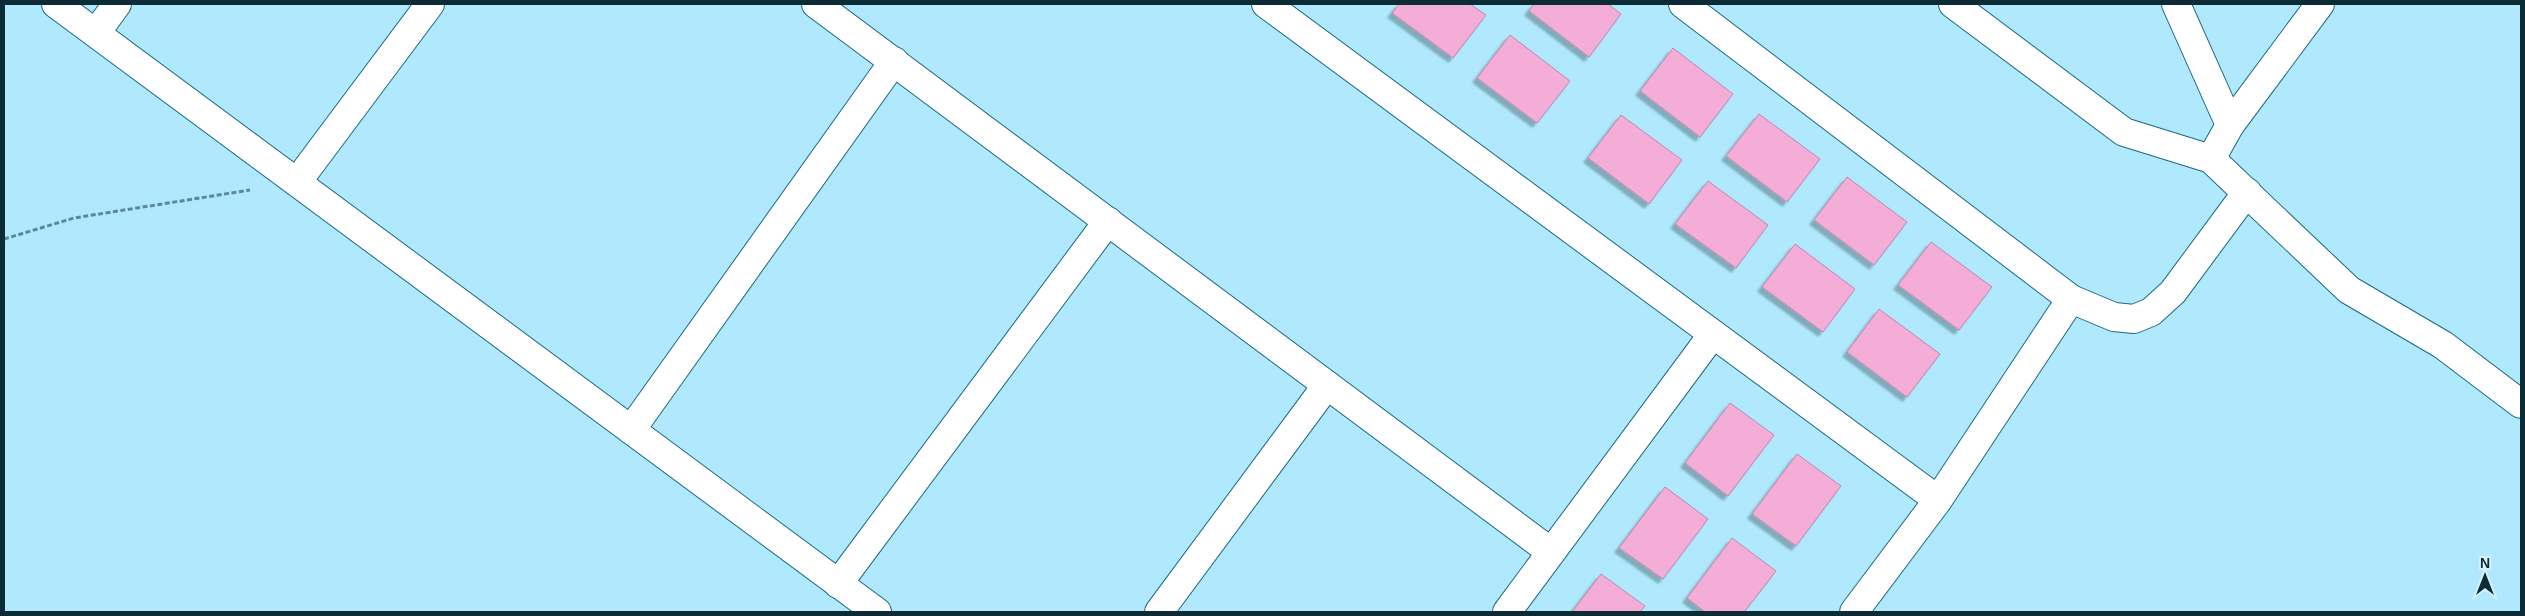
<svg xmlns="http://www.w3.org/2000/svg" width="2525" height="616" viewBox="0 0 2525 616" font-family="Arial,sans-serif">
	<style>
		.building { fill: #f4add6; stroke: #bf87a8; filter: url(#shadow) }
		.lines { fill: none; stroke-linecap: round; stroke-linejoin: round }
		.minor-casing { stroke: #1c6981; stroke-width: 30 }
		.path { stroke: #5c8897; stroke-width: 3; stroke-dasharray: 5 2.5; stroke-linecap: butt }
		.minor { stroke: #fff; stroke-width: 28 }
	</style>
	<defs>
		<filter id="shadow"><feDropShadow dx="-4.5" dy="4.5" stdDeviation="1" flood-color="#0004"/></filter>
	</defs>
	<rect width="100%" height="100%" fill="#b0e9fe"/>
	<!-- building -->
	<g class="building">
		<polygon points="1399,4 1470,4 1486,15 1453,58 1392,13"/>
		<polygon points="1534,4 1608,4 1621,14 1589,57 1529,11"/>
		<polygon points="1510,35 1570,81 1537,123 1477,78"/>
		<polygon points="1673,48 1733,94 1700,137 1640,91"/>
		<polygon points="1759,114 1820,159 1787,202 1726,156"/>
		<polygon points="1621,115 1682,160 1649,204 1588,158"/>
		<polygon points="1847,177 1907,222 1874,265 1814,220"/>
		<polygon points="1708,181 1768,225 1736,268 1675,224"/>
		<polygon points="1931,242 1992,287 1959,330 1898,285"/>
		<polygon points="1795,244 1855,289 1823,332 1762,287"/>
		<polygon points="1879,309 1940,354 1907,397 1847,352"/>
		<polygon points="1730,403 1774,435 1728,496 1685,463"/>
		<polygon points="1797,454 1841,486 1796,546 1752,514"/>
		<polygon points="1665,487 1708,519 1663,579 1619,548"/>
		<polygon points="1732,538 1776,571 1744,612 1705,612 1687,598"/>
		<polygon points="1601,574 1645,606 1640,612 1572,612"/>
	</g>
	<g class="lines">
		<defs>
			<g id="minor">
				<polyline points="56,4 877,612"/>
				<polyline points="816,4 1551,552"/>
				<polyline points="1266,4 1938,500"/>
				<polyline points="1683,4 2071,299 2114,317 2134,319 2151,312 2173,292 2247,192"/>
				<polyline points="1953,4 2124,132 2211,159 2349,290 2443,345 2521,404"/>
				<polyline points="2176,4 2230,125"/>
				<polyline points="96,33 117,4"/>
				<polyline points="2211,159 2230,125 2320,4"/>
				<polyline points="297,182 430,4"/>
				<polyline points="631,430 894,61"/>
				<polyline points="838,584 1108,221"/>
				<polyline points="1159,612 1327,385"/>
				<polyline points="1507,612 1713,334"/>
				<polyline points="1854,612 1938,500 2071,299"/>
			</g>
		</defs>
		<!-- minor casing -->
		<use href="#minor" class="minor-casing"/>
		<!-- path -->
		<polyline class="path" points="4,239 74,218 250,190"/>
		<!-- minor -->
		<use href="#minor" class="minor"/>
	</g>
	<!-- border -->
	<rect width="2525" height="616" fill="none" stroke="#0c2b35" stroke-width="10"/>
	<!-- north arrow -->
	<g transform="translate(2485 576)" stroke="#d6f1fc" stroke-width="4" paint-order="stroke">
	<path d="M0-4L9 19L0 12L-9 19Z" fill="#0c2b35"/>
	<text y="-8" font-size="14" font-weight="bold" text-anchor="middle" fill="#0c2b35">N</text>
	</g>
</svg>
